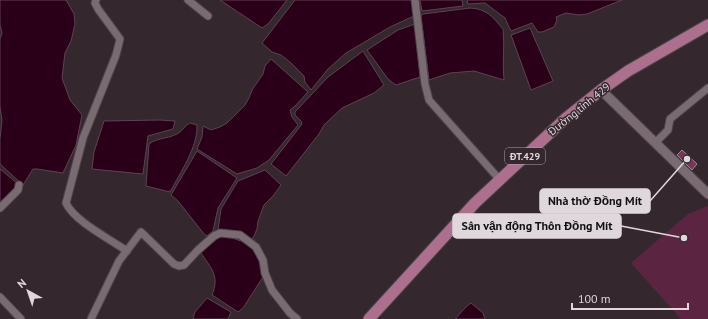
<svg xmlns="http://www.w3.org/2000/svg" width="708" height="319" viewBox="0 0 708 319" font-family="'PT Sans',sans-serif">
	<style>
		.green { fill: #5b2542 }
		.water { fill: #2a0019; stroke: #604053 }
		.building { fill: #79365a; stroke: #97898f }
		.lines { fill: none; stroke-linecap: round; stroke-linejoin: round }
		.minor-casing { stroke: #4e4449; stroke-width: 9 }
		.tertiary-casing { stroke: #4e4449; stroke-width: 11 }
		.primary-casing { stroke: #4e4449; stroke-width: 13 }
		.minor { stroke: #796b71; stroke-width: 7 }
		.tertiary { stroke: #796b71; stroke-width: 9 }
		.primary { stroke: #ac708e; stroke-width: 11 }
		.labels { text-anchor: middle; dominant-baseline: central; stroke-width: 3; stroke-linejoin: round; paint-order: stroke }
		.shield { fill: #34282e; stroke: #aca2a7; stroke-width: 1 }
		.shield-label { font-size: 10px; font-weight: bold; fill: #dfd7db }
		.street-label { font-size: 11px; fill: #dfd7db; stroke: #34282e }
		.leader { fill: none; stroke: #dfd7db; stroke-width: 1.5 }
		.callout-dot { fill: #dfd7db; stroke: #34282e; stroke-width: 1.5 }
		.callout { fill: #dfd7db; stroke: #dfd7db; stroke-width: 1.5 }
		.callout-label { font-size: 12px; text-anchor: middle; font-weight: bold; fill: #111 }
	</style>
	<rect width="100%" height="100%" fill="#34282e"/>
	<!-- green -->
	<polygon class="green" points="708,206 708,319 681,319 631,263 688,214"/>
	<!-- water -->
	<g class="water">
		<polygon points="0,0 66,0 74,14 75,24 71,41 65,53 62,78 70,100 82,115 76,145 63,173 37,169 33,169 23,185 0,164 0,139 2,120 0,107 0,39 2,33 0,25"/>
		<polygon points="220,0 287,0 268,24 262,28"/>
		<polygon points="295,0 412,0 414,16 390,27 346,53 328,69 311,90 305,82 304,76 290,62 281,55 272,52 262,43"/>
		<polygon points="420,0 462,0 463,6 422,11"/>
		<polygon points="467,0 622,0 587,14 579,15 566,13 556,17 557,20 554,27 542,32 538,32 532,23 511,31 509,27 505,18 485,3 468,4"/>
		<path d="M470,8c17,1 22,8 33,21 2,17 -1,34 1,51l-30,-9 -24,2 -21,7 -8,-64 2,-2z"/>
		<polygon points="415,24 420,77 396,85 388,79 367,50 398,30"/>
		<polygon points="530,28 553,81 531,90 511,35"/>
		<polygon points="363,51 384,85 374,93 342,108 324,125 319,134 286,176 271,164 302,124 301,121 295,115 295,112 328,77"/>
		<polygon points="271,59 308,92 295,106 290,110 292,117 298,125 269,160 257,168 237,174 197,149 202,137 203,126 211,130 220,127 227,123 245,105 249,98 252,90 263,74 265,66"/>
		<polygon points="160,120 175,121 173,129 148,136 143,174 92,169 94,152 104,121"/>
		<path d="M190,123l7,2c1,22 -17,48 -27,67l-24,-6 3,-42c9,-7 22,-5 31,-12 4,-3 5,-7 10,-9z"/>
		<polygon points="197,151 237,178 218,208 213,231 207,236 204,234 178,201 171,195"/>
		<polygon points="0,169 18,184 16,189 0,202"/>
		<polygon points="265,170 281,185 273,196 264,205 258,221 257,229 253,238 251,239 228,230 218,230 221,209 238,181"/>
		<path d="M221,236c12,2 27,5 35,16 4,7 5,18 7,25l-20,31 -5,4 -26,-17c8,-19 -1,-27 -11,-42l13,-13z"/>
		<polygon points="207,298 231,312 228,319 193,319 195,312"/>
		<polygon points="471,303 483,313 485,319 455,319 467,306"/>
	</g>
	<!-- building -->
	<polygon class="building" points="682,150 697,164 692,170 677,155"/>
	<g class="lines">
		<defs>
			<g id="minor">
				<path d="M96,0l-1,3 3,6 22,30 -4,16 -33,83 -17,65c8,18 44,36 61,48"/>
				<polyline points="188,0 208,16"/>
				<polyline points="415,0 425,84 429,100 500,180"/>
				<polyline points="656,142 668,130 670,119 708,88"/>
				<polyline points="0,208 18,190 19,185"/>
				<polyline points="0,297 21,319"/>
				<polyline points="91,319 119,261 141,232 174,264 179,266 184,265 198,250 214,236 220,233 240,235 256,247 263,260 265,273 272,290 290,313 297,319"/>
			</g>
			<polyline id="tertiary" points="601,90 708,194"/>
			<polyline id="primary" points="369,319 475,203 566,118 601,90 628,71 708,25"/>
		</defs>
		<!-- minor casing -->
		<use href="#minor" class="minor-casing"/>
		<!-- tertiary casing -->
		<use href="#tertiary" class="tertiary-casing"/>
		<!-- primary casing -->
		<use href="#primary" class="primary-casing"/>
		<!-- minor -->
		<use href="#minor" class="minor"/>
		<!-- tertiary -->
		<use href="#tertiary" class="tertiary"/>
		<!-- primary -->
		<use href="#primary" class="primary"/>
	</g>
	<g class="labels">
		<!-- shield labels -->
		<rect class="shield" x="505" y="148" width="40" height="16" rx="3"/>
		<g class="shield-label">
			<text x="525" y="156">ĐT.429</text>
		</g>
		<!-- street labels -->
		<g class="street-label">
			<text transform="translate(579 109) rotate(-39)">Đường tỉnh 429</text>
		</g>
	</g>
	<!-- callouts -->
	<path class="leader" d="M687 159L650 201M684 238L621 226"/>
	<g class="callout-dot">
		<circle cx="687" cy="159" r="4"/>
		<circle cx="684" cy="238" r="4"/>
	</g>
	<g class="callout">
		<rect x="540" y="189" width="110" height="24" rx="4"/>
		<rect x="453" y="214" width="168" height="24" rx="4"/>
	</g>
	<g class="callout-label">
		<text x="595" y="205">Nhà thờ Đồng Mít</text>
		<text x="537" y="230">Sân vận động Thôn Đồng Mít</text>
	</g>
	<!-- north arrow -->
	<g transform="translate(28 291) rotate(320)" stroke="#34282e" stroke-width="3" paint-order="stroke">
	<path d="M0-3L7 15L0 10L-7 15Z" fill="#dfd7db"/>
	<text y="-6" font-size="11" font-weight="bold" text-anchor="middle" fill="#dfd7db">N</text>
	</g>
	<!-- scale -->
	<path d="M572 303v6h116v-6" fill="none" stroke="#dfd7db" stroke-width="2"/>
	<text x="578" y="303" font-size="12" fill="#dfd7db" stroke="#34282e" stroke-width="3" paint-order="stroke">100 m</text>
</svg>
